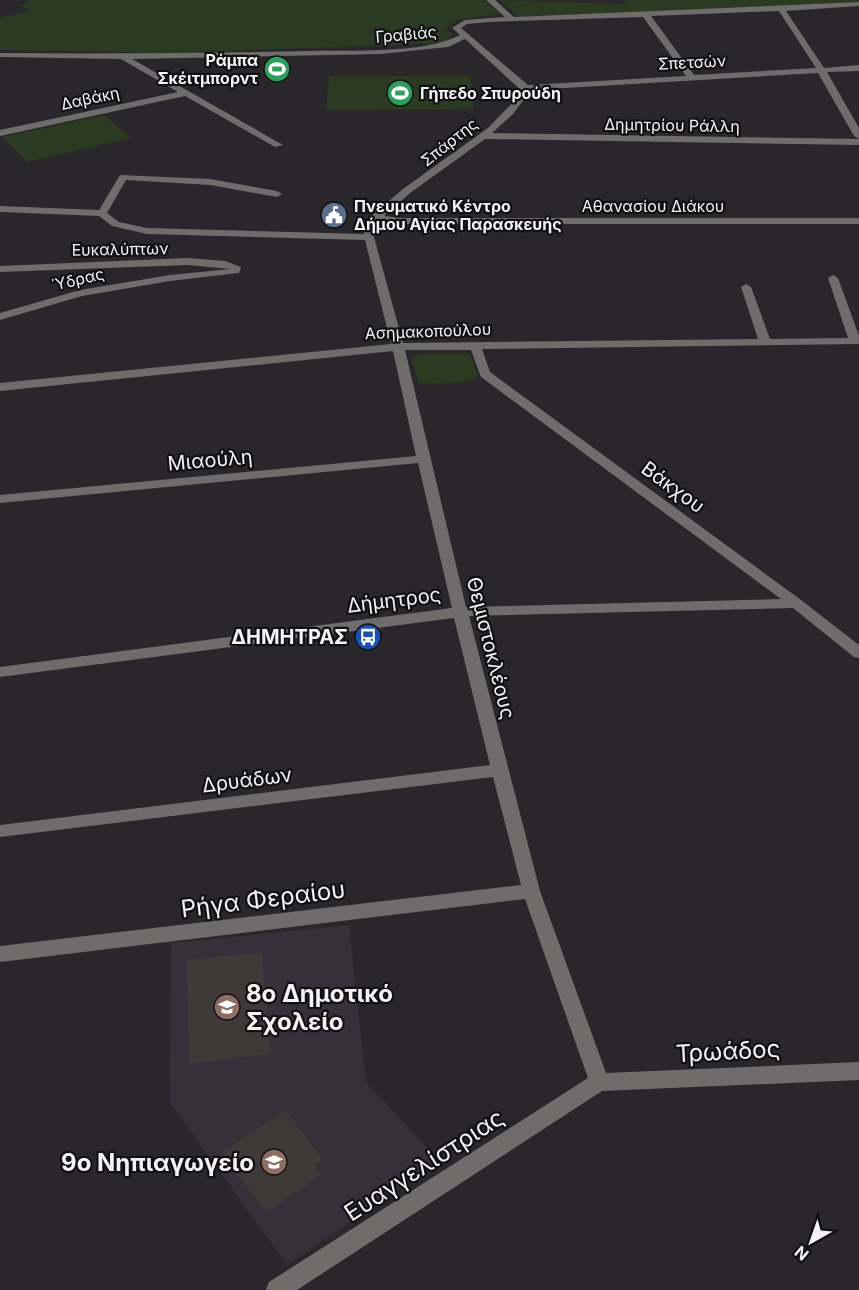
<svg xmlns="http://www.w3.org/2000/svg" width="859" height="1290" viewBox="0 0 859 1290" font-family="Inter,sans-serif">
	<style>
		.built { fill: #353039 }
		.green { fill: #2a3b22 }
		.building { fill: #3f3a38 }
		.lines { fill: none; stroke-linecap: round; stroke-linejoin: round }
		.minor { fill: #6f6c6c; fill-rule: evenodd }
		.labels { text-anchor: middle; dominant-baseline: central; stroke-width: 4.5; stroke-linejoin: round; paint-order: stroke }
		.far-street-label { font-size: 16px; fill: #f4f2f5; stroke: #111012 }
		.far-poi-label { font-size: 16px; font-weight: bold; fill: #f4f2f5; stroke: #111012; text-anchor: start }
		.street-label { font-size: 20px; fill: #f4f2f5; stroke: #111012 }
		.poi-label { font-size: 20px; font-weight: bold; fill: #f4f2f5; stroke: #111012; text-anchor: end }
		.near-street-label { font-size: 24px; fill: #f4f2f5; stroke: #111012 }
		.near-poi-label { font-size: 24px; font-weight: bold; fill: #f4f2f5; stroke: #111012; text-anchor: start }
	</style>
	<rect width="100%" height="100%" fill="#29272b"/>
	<!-- built -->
	<polygon class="built" points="349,925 366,1082 439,1161 287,1265 170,1103 171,943"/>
	<!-- green -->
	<g class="green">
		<polygon points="29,0 484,0 501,14 457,20 445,29 453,35 443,42 428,44 172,53 0,50 0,18 29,11 21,5"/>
		<polygon points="499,0 626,4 626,0 859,0 859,2 520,17"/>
		<polygon points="329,76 470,76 474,109 326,110"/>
		<polygon points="104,115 131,138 27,162 2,137"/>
		<path d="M420,354h47l5,4 6,18c-9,9 -45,7 -59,7l-8,-25z"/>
	</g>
	<!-- building -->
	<g class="building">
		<polygon points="262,952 270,1054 189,1064 187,960"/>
		<polygon points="286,1111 323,1159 314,1165 321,1175 266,1212 222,1152"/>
	</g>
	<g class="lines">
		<!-- minor -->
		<g class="minor">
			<path d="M486,0h9l19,17 345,-15v4l-73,5 38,57 35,-3v6l-32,1 32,56v11l-5,-3 -36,-63 -287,17 -18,24 -21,19 367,6v6l-374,-6 -75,54 -26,23 19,2h456v6h-456l-24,-3 -5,6v10l29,106 355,-4 -17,-52 5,-3 5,3 19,52 78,-1 -20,-60 5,-3 5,3 21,58v8l-377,5 8,23 311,228 58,45v13l-5,-1 -61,-49 -324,8 71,275 66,182 253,-11v18l-257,11 -305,199h-31l3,-8 319,-204 -63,-179 -525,63v-16l521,-61 -28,-108 -493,60v-12l490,-60 -36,-147 -454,59v-10l452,-59 -34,-145 -418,40v-8l416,-39 -23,-105 -393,40v-8l391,-39 -26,-104 -218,-6 -35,-8 -13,-10 -99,-4v-6l99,4 21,-35 90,4 67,12 5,3 -5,3 -67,-12 -84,-5 -19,33 12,9 28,6 217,6v-8l7,-10 32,-27 85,-61 35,-36 -58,-53 -17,8 -67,7 -249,5 151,86 -8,2 -90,-51 -185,40v-6l178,-38 -57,-33 -121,-2v-4c104,1 207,0 311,-2 41,-1 113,3 149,-16l-8,-7 13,-8 40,-3zM779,11l37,57 -122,7 -43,-59zM643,17l43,59 -158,9 -67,-57 6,-4 21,-2zM405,350h66l10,27 300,222 -315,8z"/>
			<polygon points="188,258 225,261 241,267 239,273 170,281 82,296 0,320 0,313 80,290 170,275 230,269 188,265 0,272 0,266"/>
		</g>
	</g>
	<!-- icons -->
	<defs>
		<symbol id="stadium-disc" viewBox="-11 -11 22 22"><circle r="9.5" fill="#2e9e5b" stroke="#111012"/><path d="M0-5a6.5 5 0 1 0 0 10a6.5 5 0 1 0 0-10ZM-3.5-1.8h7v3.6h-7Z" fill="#fff"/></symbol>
		<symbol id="civic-disc" viewBox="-11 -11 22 22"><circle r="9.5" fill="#5c6f8a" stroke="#111012"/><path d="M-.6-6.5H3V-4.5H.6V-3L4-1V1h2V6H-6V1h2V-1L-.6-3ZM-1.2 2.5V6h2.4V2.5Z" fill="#fff"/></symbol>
		<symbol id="bus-disc" viewBox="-11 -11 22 22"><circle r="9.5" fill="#1a4fb4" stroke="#111012"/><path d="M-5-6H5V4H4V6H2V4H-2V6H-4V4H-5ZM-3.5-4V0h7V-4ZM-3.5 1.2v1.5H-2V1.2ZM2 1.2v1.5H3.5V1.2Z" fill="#fff"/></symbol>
		<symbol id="school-disc" viewBox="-11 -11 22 22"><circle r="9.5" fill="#8d6e63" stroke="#111012"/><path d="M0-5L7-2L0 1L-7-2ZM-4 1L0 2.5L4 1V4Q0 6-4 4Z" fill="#fff"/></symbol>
	</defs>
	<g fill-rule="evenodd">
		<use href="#stadium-disc" x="262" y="54" width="30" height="30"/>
		<use href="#stadium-disc" x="385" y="78" width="30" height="30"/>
		<use href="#civic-disc" x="319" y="200" width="30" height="30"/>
		<use href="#bus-disc" x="353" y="622" width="30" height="30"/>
		<use href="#school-disc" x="212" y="992" width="30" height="30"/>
		<use href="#school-disc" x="259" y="1147" width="30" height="30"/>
	</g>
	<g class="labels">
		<!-- far-street labels -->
		<g class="far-street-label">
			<text transform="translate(406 34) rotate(-5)">Γραβιάς</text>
			<text transform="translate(692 62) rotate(-3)">Σπετσών</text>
			<text transform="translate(90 98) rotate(-12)">Δαβάκη</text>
			<text transform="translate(672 125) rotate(1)">Δημητρίου Ράλλη</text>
			<text transform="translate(449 142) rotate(-38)">Σπάρτης</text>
			<text x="653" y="206">Αθανασίου Διάκου</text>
			<text transform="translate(120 249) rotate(-1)">Ευκαλύπτων</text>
			<text transform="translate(78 279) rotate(-13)">Ύδρας</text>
			<text transform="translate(428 331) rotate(-2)">Ασημακοπούλου</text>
		</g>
		<!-- far-poi labels -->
		<g class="far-poi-label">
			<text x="258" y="60" text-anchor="end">Ράμπα<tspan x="258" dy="18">Σκέιτμπορντ</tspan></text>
			<text x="420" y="93">Γήπεδο Σπυρούδη</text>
			<text x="354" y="206">Πνευματικό Κέντρο<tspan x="354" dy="18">Δήμου Αγίας Παρασκευής</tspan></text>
		</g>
		<!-- street labels -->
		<g class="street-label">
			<text transform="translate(210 460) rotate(-5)">Μιαούλη</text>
			<text transform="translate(673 487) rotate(36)">Βάκχου</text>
			<text transform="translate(394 600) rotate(-7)">Δήμητρος</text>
			<text transform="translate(491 648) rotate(76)">Θεμιστοκλέους</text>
			<text transform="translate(247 780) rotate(-7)">Δρυάδων</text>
		</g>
		<!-- poi labels -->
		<g class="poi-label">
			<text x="348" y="637">ΔΗΜΗΤΡΑΣ</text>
		</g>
		<!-- near-street labels -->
		<g class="near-street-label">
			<text transform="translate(263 899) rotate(-7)">Ρήγα Φεραίου</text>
			<text transform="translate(728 1051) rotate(-3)">Τρωάδος</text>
			<text transform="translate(424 1165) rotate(-33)">Ευαγγελίστριας</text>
		</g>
		<!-- near-poi labels -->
		<g class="near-poi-label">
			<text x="246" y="993">8ο Δημοτικό<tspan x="246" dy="28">Σχολείο</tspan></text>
			<text x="254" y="1162" text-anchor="end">9ο Νηπιαγωγείο</text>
		</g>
	</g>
	<!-- north arrow -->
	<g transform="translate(811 1242) rotate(220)" stroke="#111012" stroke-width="4.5" paint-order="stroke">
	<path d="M0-4.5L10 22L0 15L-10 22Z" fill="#f4f2f5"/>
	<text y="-9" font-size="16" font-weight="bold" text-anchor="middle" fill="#f4f2f5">N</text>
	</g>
</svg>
